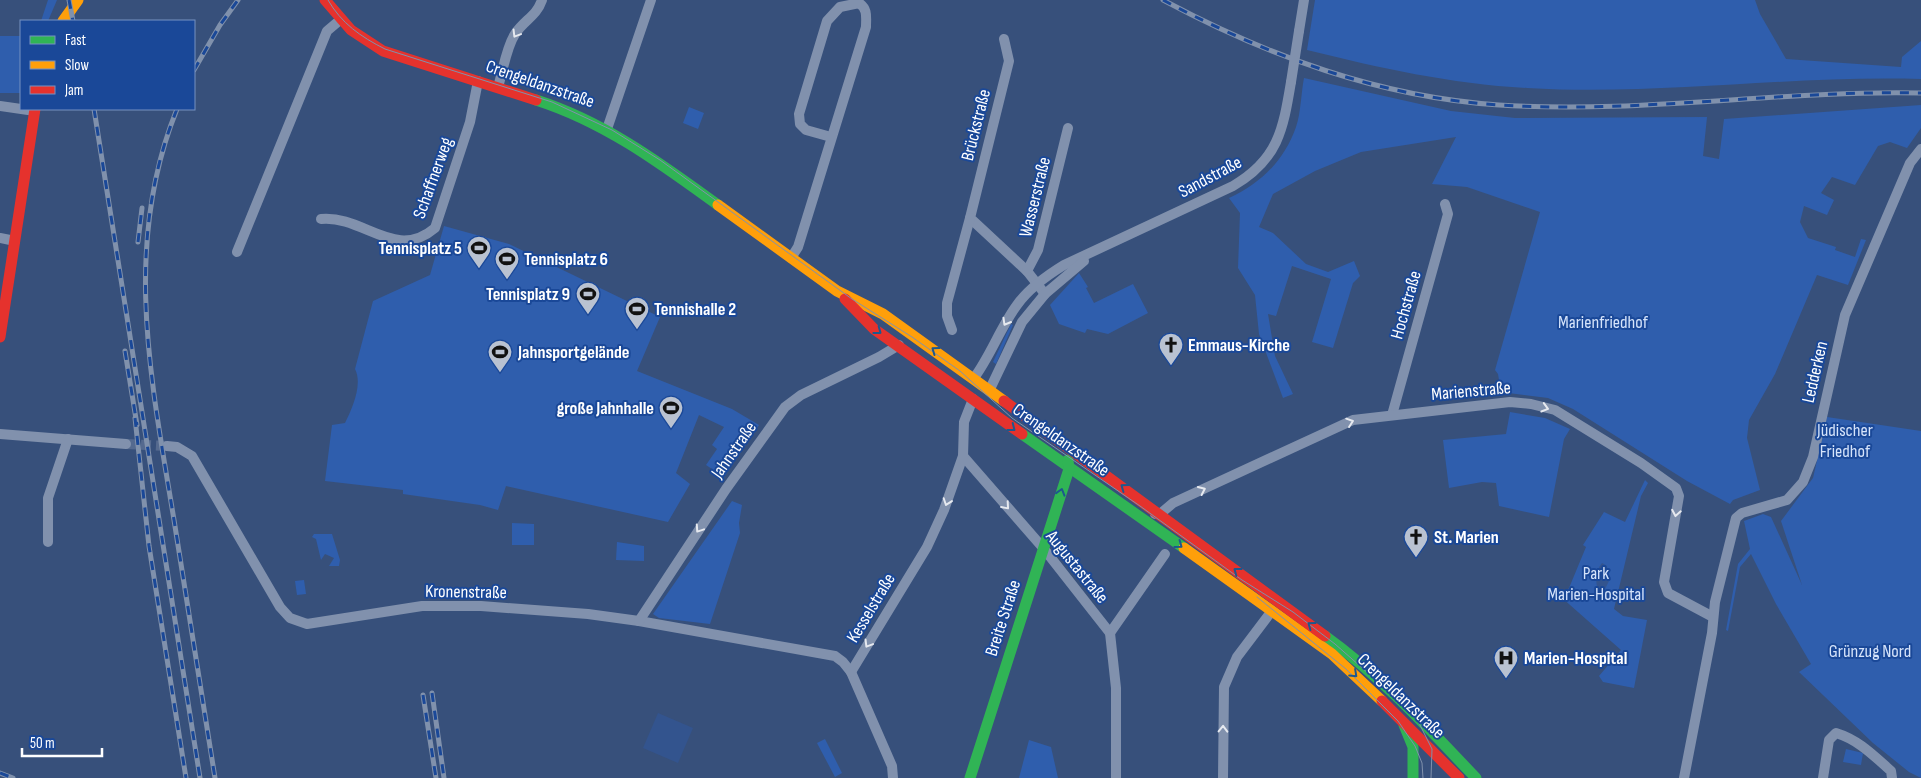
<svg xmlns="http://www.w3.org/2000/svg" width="1921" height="778" viewBox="0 0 1921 778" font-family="'Sofia Sans Condensed',sans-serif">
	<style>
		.green { fill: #2f5ead }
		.water { fill: #33548e }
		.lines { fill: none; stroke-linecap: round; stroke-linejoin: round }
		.street-tunnel { stroke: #556a8f; stroke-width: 10; stroke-dasharray: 10 5; stroke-linecap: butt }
		.street { stroke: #8191ad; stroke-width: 10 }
		.fast { stroke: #30b455; stroke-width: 11 }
		.slow { stroke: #ff9f0a; stroke-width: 11 }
		.jam { stroke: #e5322d; stroke-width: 11 }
		.tram { stroke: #8091ac; stroke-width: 1 }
		.rail-casing { stroke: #8091ac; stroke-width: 5 }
		.rail { stroke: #1a4898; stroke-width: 3; stroke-dasharray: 9; stroke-linecap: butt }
		.street-bridge { stroke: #8191ad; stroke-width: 10 }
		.oneway { stroke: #e6e9ef }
		.oneway2 { stroke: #1d588e }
		.labels { text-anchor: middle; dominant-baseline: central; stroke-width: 4; stroke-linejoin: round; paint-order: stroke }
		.street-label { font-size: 18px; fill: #fff; stroke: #1a4898 }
		.poi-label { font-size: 18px; font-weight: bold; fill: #fff; stroke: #1a4898; text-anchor: start }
		.park-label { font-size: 18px; fill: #d6e4fb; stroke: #1a4898 }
	</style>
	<rect width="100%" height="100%" fill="#37507b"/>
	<!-- green -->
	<g class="green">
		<polygon points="48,0 57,0 48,21 41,21"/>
		<path d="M1315,0h440l5,14 26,45 115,8 1,-10 19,-16v38c-131,-4 -263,17 -394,9 -76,-4 -147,-20 -220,-38z"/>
		<rect x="0" y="36" width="21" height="57"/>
		<path d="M1304,78l147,33 64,7 192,-1 -4,39 16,3 5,-40 197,-14v23l-14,20 -17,-6 -12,4 -23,39 -23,-8 -11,16 13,7 -7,15 -23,-9 -4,16 8,16 28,9 -1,3 20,7 6,-18 5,1 -18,45 -31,-10 -42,99 -26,46 -2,18 13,52 -27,10 -3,4 -43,-23 -114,-72 -25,-11 -47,-6 -3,-18 -3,-4 45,-158 -73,-25 -35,-3 24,-47 -95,15 -46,19 -42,23 -14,33 14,6 33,31 22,8 26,-11 6,15 -7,7 -20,65 -21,-6 19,-63 -39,-13 -16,50 -8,-2 7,42 18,38 -10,4 -24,-64 -4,-39 -17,-27 2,-55 -11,-15c32,-15 55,-37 67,-71 5,-15 5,-34 8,-49z"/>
		<polygon points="689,107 704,113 698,129 683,123"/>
		<path d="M444,226l65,18 151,73 -23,54 95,38 27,16 -35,52 -18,-12 11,-16 -5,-4 12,-18 -25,-12 -23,58 14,11 -22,38 -162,-36 -8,24 -18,-5 -77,-11v-4l-78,-9 7,-56 13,-2c7,-14 18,-39 10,-54l18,-68 57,-26z"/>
		<polygon points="1079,273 1088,287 1086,288 1094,303 1133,284 1148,313 1108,334 1087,329 1085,333 1059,324 1050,305"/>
		<polygon points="1011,324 1013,325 996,364 993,362"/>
		<polygon points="1510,412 1545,418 1570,429 1564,439 1549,517 1499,506 1496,483 1482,482 1449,488 1443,440 1506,434"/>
		<polygon points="1827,417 1921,431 1921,778 1909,772 1873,743 1799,672 1811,664 1776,604 1751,554 1740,567 1728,631 1726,630 1738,564 1750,549 1744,521 1763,514 1771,517 1802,585 1781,521 1813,478"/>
		<polygon points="1645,480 1648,483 1641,496 1614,609 1623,616 1647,620 1634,688 1603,682 1599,676 1621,650 1561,597 1569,588 1586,547 1583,545 1604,512 1625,522"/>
		<polygon points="732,501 742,505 739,523 740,533 710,624 659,618 653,614"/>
		<polygon points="512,523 534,524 534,545 512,545"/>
		<polygon points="314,534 332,534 340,560 339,566 329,566 334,558 325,554 321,560 316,539 312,537"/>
		<polygon points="617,542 644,546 644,561 616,560"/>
		<polygon points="304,580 306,594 297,595 295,581"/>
		<polygon points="825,739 842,773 835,777 817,743"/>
		<polygon points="1029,740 1051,747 1058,778 1019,778"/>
		<polygon points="1846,749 1863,753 1861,765 1843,762"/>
	</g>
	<!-- water -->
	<g class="water">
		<path d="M1602,563l5,3 2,15 -8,16c-6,-10 -7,-25 1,-34z"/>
		<polygon points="658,713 693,728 678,763 643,748"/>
	</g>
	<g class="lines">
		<!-- street-tunnel -->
		<polyline class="street-tunnel" points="126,444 167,446"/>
		<!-- street -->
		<g class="street">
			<polyline points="1299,31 1304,0"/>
			<polyline points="1004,39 1009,61 970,218 1027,271 1045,294"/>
			<path d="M498,87c5,-16 8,-39 17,-53 10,-15 21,-17 27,-34"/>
			<polyline points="0,106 35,111"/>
			<polyline points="607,129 651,0"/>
			<path d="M321,219c43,-4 74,43 114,9l35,-106 8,-41"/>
			<polyline points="0,238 15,241"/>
			<polyline points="237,252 327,31 340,20"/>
			<path d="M791,258l7,-11 68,-220c0,-10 2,-18 -7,-24l-19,4 -13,14 -28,93 1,10 6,6 25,7"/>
			<polyline points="1027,271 1038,250 1068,128"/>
			<polyline points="952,330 947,316 947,303 970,218"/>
			<path d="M974,378c17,-23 26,-50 43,-73 12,-17 29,-29 47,-40l169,-79c45,-26 50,-56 58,-104"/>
			<polyline points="990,389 1022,322 1045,294 1084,261"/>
			<polyline points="1392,415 1448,214 1445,204"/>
			<polyline points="0,434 126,444"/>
			<polyline points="167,446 177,447 192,456 280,607 290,618 307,624 422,606 481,606 588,614 639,621 835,656 843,662 851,672 892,766 893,778"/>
			<polyline points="963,456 1044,549 1110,633 1116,688 1116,778"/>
			<polyline points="1155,514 1160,514 1173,503 1353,420 1510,402 1531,404 1555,410 1641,463 1676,488 1679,496 1664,582 1668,593 1713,617"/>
			<polyline points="48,542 48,498 68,439"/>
			<polyline points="639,621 726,489 785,407 801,395 879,357 899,345"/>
			<polyline points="1110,633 1165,554"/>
			<polyline points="851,672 927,547 944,510 963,456 964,422 973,399"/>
			<polyline points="1223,778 1224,687 1237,657 1271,612"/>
			<polyline points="1684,778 1712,633 1715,602 1736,518 1742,513 1787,500 1803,482 1813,457 1845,315 1910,163 1921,149"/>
			<path d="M1823,778l6,-38 7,-7c23,7 38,23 55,38l1,7"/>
		</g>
		<!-- fast -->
		<g class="fast">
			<path d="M536,100c69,22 124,63 182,105"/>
			<polyline points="1022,434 1184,548"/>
			<path d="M1325,636c57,41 103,92 151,142"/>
			<polyline points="1404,725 1413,747 1413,778"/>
			<polyline points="970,778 1069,469 1068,460"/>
		</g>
		<!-- slow -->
		<g class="slow">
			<polyline points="63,21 78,0"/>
			<polyline points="718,205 837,291 883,314 1004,401"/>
			<polyline points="1184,548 1332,654 1382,701"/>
		</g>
		<!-- jam -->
		<g class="jam">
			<polyline points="325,0 351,30 383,51 536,100"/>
			<polyline points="845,299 874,329 1022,434"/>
			<polyline points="0,337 35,109"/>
			<polyline points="1004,401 1325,636"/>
			<polyline points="1382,701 1459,778"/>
		</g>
		<!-- tram -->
		<g class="tram">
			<path d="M328,0c13,23 33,37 57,49l167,53 60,28 48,30 192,139 60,38 48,34 52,47 128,88 102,74 51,32 42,32 59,52 23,23 15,30 -1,29"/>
			<polyline points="1257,597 1346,669 1398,721 1415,746 1422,763 1423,778"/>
		</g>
		<defs>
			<g id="rail">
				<polyline points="69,0 73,21"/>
				<path d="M1163,0c105,56 216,97 336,105 141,9 281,-15 422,-12"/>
				<polyline points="194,70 220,25 238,0"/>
				<polyline points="94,109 200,778"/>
				<path d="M177,109c-55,136 -26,271 -3,411 14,86 27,172 41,258"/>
				<polyline points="138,242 142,208"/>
				<polyline points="125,351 137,425"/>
				<polyline points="135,418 149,546 186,778"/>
				<polyline points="432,693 444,778"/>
				<polyline points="423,695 436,778"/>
				<polyline points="0,773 13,778"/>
			</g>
		</defs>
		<!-- rail casing -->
		<use href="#rail" class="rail-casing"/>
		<!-- rail -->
		<use href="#rail" class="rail"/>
		<!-- street-bridge -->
		<polyline class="street-bridge" points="1291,82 1299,31"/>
	</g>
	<!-- one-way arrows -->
	<defs><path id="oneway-chevron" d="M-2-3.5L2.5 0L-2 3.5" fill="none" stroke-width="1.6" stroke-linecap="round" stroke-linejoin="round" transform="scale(1.25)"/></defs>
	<g class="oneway">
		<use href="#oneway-chevron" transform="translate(516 34) rotate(121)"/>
		<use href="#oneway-chevron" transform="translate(1006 322) rotate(120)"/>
		<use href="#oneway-chevron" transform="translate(1545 408) rotate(16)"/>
		<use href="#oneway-chevron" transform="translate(1350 422) rotate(-19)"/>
		<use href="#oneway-chevron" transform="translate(1202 490) rotate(-25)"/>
		<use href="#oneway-chevron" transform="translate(947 502) rotate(109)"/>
		<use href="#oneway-chevron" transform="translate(1006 506) rotate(49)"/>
		<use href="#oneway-chevron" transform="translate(1676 513) rotate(100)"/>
		<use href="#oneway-chevron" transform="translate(699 529) rotate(124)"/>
		<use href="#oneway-chevron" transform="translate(868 644) rotate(121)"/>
		<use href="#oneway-chevron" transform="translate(1223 729) rotate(-89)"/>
	</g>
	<g class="oneway2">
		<use href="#oneway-chevron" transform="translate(878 331) rotate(37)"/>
		<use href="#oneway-chevron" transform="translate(935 350) rotate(-144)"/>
		<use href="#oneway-chevron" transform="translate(1012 428) rotate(38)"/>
		<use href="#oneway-chevron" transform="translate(1124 487) rotate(-144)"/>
		<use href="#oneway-chevron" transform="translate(1061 492) rotate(-73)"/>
		<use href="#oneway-chevron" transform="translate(1179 545) rotate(36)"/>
		<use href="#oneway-chevron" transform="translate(1237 571) rotate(-143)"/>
		<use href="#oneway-chevron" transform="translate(1311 625) rotate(-144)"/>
		<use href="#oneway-chevron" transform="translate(1354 674) rotate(43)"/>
	</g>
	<!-- icons -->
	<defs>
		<symbol id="stadium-pin" viewBox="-11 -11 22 30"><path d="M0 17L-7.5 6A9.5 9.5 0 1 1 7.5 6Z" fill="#b9c2d1" stroke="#1a4898"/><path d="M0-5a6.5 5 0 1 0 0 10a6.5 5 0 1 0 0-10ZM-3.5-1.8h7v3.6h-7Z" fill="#111"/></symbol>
		<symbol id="church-pin" viewBox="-11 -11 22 30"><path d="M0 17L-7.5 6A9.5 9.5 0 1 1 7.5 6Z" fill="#b9c2d1" stroke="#1a4898"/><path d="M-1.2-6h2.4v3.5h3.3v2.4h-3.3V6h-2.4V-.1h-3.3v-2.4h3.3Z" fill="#111"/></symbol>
		<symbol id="hospital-pin" viewBox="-11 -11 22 30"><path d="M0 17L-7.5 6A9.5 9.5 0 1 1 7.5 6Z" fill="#b9c2d1" stroke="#1a4898"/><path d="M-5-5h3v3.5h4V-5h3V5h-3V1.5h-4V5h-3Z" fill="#111"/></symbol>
	</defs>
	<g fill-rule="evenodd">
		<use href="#stadium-pin" x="465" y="234" width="28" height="38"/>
		<use href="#stadium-pin" x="493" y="245" width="28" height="38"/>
		<use href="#stadium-pin" x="574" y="280" width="28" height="38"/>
		<use href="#stadium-pin" x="623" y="295" width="28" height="38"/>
		<use href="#church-pin" x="1157" y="331" width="28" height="38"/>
		<use href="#stadium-pin" x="486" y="338" width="28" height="38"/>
		<use href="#stadium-pin" x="657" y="394" width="28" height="38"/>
		<use href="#church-pin" x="1402" y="523" width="28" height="38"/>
		<use href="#hospital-pin" x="1492" y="644" width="28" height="38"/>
	</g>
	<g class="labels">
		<!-- street labels -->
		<g class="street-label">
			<text transform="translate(540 84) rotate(19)">Crengeldanzstraße</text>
			<text transform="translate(976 125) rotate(-76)">Brückstraße</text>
			<text transform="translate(1210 177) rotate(-28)">Sandstraße</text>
			<text transform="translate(433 178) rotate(-70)">Schaffnerweg</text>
			<text transform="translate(1035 197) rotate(-76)">Wasserstraße</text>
			<text transform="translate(1406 305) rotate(-74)">Hochstraße</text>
			<text transform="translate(1815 372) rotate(-77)">Ledderken</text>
			<text transform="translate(1471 391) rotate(-5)">Marienstraße</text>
			<text transform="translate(1061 440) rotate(35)">Crengeldanzstraße</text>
			<text transform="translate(734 450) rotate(-55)">Jahnstraße</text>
			<text transform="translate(1077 567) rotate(51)">Augustastraße</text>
			<text transform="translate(466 592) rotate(1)">Kronenstraße</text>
			<text transform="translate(871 608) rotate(-59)">Kesselstraße</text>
			<text transform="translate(1003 618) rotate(-72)">Breite Straße</text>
			<text transform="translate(1401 696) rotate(44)">Crengeldanzstraße</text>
		</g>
		<!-- poi labels -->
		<g class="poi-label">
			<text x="462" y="248" text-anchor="end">Tennisplatz 5</text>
			<text x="524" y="259">Tennisplatz 6</text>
			<text x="570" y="294" text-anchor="end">Tennisplatz 9</text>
			<text x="654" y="309">Tennishalle 2</text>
			<text x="1188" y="345">Emmaus-Kirche</text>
			<text x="518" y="352">Jahnsportgelände</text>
			<text x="654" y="408" text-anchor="end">große Jahnhalle</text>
			<text x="1434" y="537">St. Marien</text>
			<text x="1524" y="658">Marien-Hospital</text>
		</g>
		<!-- park labels -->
		<g class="park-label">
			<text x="1603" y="322">Marienfriedhof</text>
			<text x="1845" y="430">Jüdischer<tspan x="1845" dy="21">Friedhof</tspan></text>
			<text x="1596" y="573">Park<tspan x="1596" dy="21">Marien-Hospital</tspan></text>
			<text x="1870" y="651">Grünzug Nord</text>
		</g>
	</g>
	<!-- legend -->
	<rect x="20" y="20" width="175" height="90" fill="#1a4898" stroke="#7691c1"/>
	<rect x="30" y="36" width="25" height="8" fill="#30b455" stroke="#7691c1"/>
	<text x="65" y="45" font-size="15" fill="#ffffff">Fast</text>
	<rect x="30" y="61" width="25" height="8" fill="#ff9f0a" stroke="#7691c1"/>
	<text x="65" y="70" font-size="15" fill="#ffffff">Slow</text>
	<rect x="30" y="86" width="25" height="8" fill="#e5322d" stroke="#7691c1"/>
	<text x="65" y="95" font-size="15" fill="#ffffff">Jam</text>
	<!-- scale -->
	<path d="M22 748v8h80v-8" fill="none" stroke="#ffffff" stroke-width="2.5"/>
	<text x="30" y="748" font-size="15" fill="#ffffff" stroke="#1a4898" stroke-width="4" paint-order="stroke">50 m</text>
</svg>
